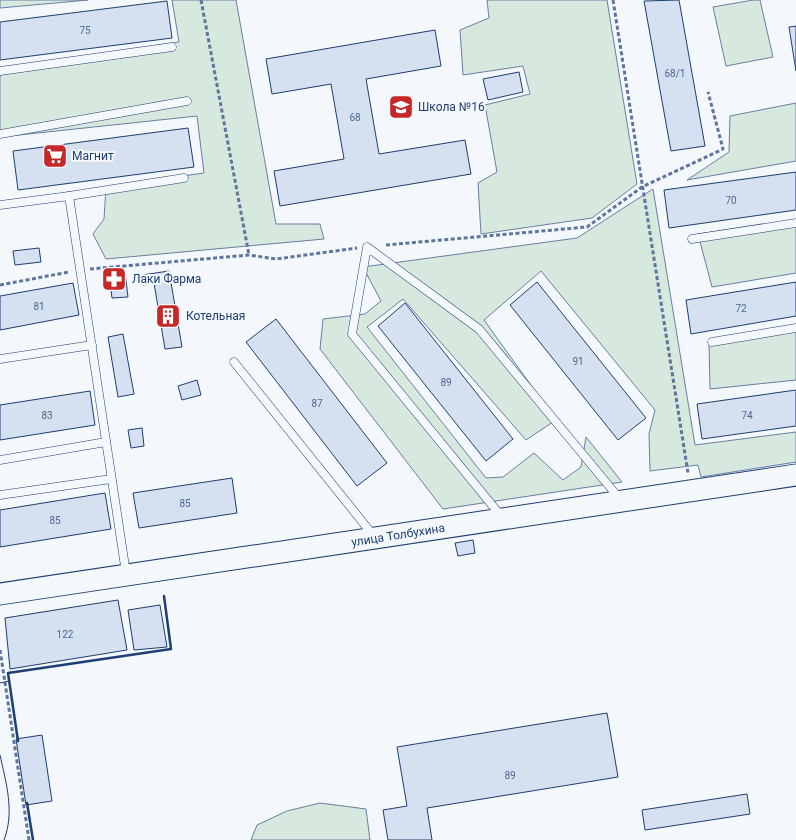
<svg xmlns="http://www.w3.org/2000/svg" width="796" height="840" viewBox="0 0 796 840" font-family="Roboto,sans-serif">
	<style>
		.green { fill: #d7e8df; stroke: #687fa3 }
		.building { fill: #d5e0f0; stroke: #1d3f73 }
		.lines { fill: none; stroke-linecap: round; stroke-linejoin: round }
		.lane-casing { stroke: #1d3f73; stroke-width: 9 }
		.secondary-casing { stroke: #1d3f73; stroke-width: 23 }
		.path { stroke: #5e769c; stroke-width: 3; stroke-dasharray: 4 2.5; stroke-linecap: butt }
		.lane { stroke: #f4f7fb; stroke-width: 8 }
		.secondary { stroke: #f4f7fb; stroke-width: 21 }
		.tram { stroke: #1d3f73; stroke-width: 1 }
		.wall { stroke: #1d3f73; stroke-width: 2.5 }
		.labels { text-anchor: middle; dominant-baseline: central; stroke-width: 4; stroke-linejoin: round; paint-order: stroke }
		.number-label { font-size: 10px; fill: #4b6792 }
		.poi-label { font-size: 12px; fill: #1d3f73; stroke: #f4f7fb; text-anchor: start }
		.street-label { font-size: 12px; fill: #1d3f73; stroke: #f4f7fb }
	</style>
	<rect width="100%" height="100%" fill="#f4f7fb"/>
	<!-- green -->
	<g class="green">
		<polygon points="0,0 88,0 0,8"/>
		<polygon points="172,0 236,0 276,224 320,224 324,239 106,259 93,234 104,219 106,187 204,173 197,116 0,137 0,69 179,42"/>
		<polygon points="487,0 607,0 637,184 592,218 481,234 478,183 497,172 485,105 530,94 523,66 463,75 460,30 489,18"/>
		<polygon points="753,0 760,0 773,57 726,66 713,7"/>
		<polygon points="796,103 796,161 687,180 729,152 730,116"/>
		<polygon points="653,189 695,445 796,432 796,462 701,477 698,465 650,471 649,434 655,410 541,271 484,320 556,420 526,440 403,299 367,327 486,478 503,477 534,453 563,480 581,467 586,437 622,482 443,509 320,349 323,319 365,314 381,301 363,267 577,238"/>
		<polygon points="796,220 796,273 712,287 698,234"/>
		<polygon points="796,327 796,380 710,389 709,343"/>
		<polygon points="320,803 366,809 370,840 251,840 257,825 287,811"/>
	</g>
	<!-- building -->
	<g class="building">
		<polygon points="679,0 705,146 671,151 644,1"/>
		<polygon points="167,1 172,38 0,60 0,22"/>
		<polygon points="796,26 796,71 789,27"/>
		<polygon points="435,30 441,66 366,79 379,154 465,140 471,174 280,206 274,171 344,159 331,84 272,94 266,59"/>
		<polygon points="519,72 523,92 488,100 483,79"/>
		<polygon points="188,128 194,167 18,190 13,151"/>
		<polygon points="796,172 796,210 669,228 664,190"/>
		<polygon points="39,248 41,262 15,265 13,251"/>
		<polygon points="169,271 182,347 165,349 154,283 143,285 142,275"/>
		<polygon points="125,272 128,297 112,298 109,274"/>
		<polygon points="537,282 646,418 618,440 510,305"/>
		<polygon points="796,282 796,316 691,334 686,300"/>
		<polygon points="73,283 79,315 0,330 0,296"/>
		<polygon points="405,303 513,439 486,461 378,326"/>
		<polygon points="276,319 387,463 357,486 246,342"/>
		<polygon points="123,334 134,394 118,397 108,337"/>
		<polygon points="197,380 201,395 182,400 178,386"/>
		<polygon points="796,390 796,426 702,439 697,404"/>
		<polygon points="90,391 95,425 0,440 0,405"/>
		<polygon points="142,428 144,446 131,448 128,430"/>
		<polygon points="232,478 237,513 139,528 133,493"/>
		<polygon points="105,493 111,529 0,547 0,510"/>
		<polygon points="473,540 475,553 458,556 455,543"/>
		<polygon points="118,600 127,650 10,669 5,618"/>
		<polygon points="160,605 167,647 134,650 128,610"/>
		<polygon points="607,713 618,777 427,808 432,840 388,840 383,810 407,806 397,747"/>
		<polygon points="42,735 52,801 26,805 16,739"/>
		<polygon points="747,794 750,814 645,830 642,810"/>
	</g>
	<g class="lines">
		<defs>
			<g id="lane">
				<polyline points="0,71 172,47"/>
				<polyline points="0,134 187,101"/>
				<polyline points="69,196 184,178"/>
				<polyline points="0,205 69,196 126,573"/>
				<polyline points="692,239 796,223"/>
				<polyline points="712,342 796,328"/>
				<polyline points="0,359 92,345"/>
				<polyline points="234,362 373,535"/>
				<polyline points="0,460 106,442"/>
				<polyline points="0,495 111,479"/>
				<polyline points="501,516 352,334 367,247 479,329 619,498"/>
			</g>
			<polyline id="secondary" points="0,594 796,475"/>
		</defs>
		<!-- lane casing -->
		<use href="#lane" class="lane-casing"/>
		<!-- secondary casing -->
		<use href="#secondary" class="secondary-casing"/>
		<!-- path -->
		<g class="path">
			<polyline points="201,0 249,255"/>
			<polyline points="613,0 688,473"/>
			<polyline points="386,245 587,227 642,187 723,149 708,92"/>
			<polyline points="90,269 249,255 276,259 357,248"/>
			<polyline points="0,285 69,272"/>
			<polyline points="0,650 29,840"/>
		</g>
		<!-- lane -->
		<use href="#lane" class="lane"/>
		<!-- secondary -->
		<use href="#secondary" class="secondary"/>
		<!-- tram -->
		<g class="tram">
			<polyline points="0,683 9,681"/>
			<path d="M0,755c6,28 15,57 4,85"/>
		</g>
		<!-- wall -->
		<g class="wall">
			<polyline points="18,741 8,673 171,649 164,596"/>
			<polyline points="27,803 33,840"/>
		</g>
	</g>
	<!-- icons -->
	<defs>
		<symbol id="school-square" viewBox="-11 -11 22 22"><rect x="-9" y="-9" width="18" height="18" rx="4" fill="#c62828" stroke="#f4f7fb"/><path d="M0-5L7-2L0 1L-7-2ZM-4 1L0 2.5L4 1V4Q0 6-4 4Z" fill="#fff"/></symbol>
		<symbol id="supermarket-square" viewBox="-11 -11 22 22"><rect x="-9" y="-9" width="18" height="18" rx="4" fill="#c62828" stroke="#f4f7fb"/><path d="M-6-5.5h2.5l.6 2H6L4.5 2H-2.5L-4.4-4H-6ZM-1.5 3.2a1.3 1.3 0 1 0 .1 0ZM3 3.2a1.3 1.3 0 1 0 .1 0Z" fill="#fff"/></symbol>
		<symbol id="pharmacy-square" viewBox="-11 -11 22 22"><rect x="-9" y="-9" width="18" height="18" rx="4" fill="#c62828" stroke="#f4f7fb"/><path d="M-2-6h4v4h4v4h-4v4h-4v-4h-4v-4h4Z" fill="#fff"/></symbol>
		<symbol id="building-square" viewBox="-11 -11 22 22"><rect x="-9" y="-9" width="18" height="18" rx="4" fill="#c62828" stroke="#f4f7fb"/><path d="M-4-6H4V6H1V3H-1V6H-4ZM-2.5-4.3h1.7v1.8h-1.7ZM.8-4.3h1.7v1.8H.8ZM-2.5-1h1.7V.8h-1.7ZM.8-1h1.7V.8H.8Z" fill="#fff"/></symbol>
	</defs>
	<g fill-rule="evenodd">
		<use href="#school-square" x="387" y="93" width="28" height="28"/>
		<use href="#supermarket-square" x="41" y="142" width="28" height="28"/>
		<use href="#pharmacy-square" x="100" y="265" width="28" height="28"/>
		<use href="#building-square" x="154" y="302" width="28" height="28"/>
	</g>
	<g class="labels">
		<!-- number labels -->
		<g class="number-label">
			<text x="85" y="30">75</text>
			<text x="675" y="73">68/1</text>
			<text x="355" y="117">68</text>
			<text x="731" y="200">70</text>
			<text x="39" y="306">81</text>
			<text x="741" y="308">72</text>
			<text x="578" y="361">91</text>
			<text x="446" y="382">89</text>
			<text x="317" y="403">87</text>
			<text x="47" y="415">83</text>
			<text x="747" y="415">74</text>
			<text x="185" y="503">85</text>
			<text x="55" y="520">85</text>
			<text x="65" y="634">122</text>
			<text x="510" y="775">89</text>
		</g>
		<!-- poi labels -->
		<g class="poi-label">
			<text x="418" y="107">Школа №16</text>
			<text x="72" y="156">Магнит</text>
			<text x="132" y="279">Лаки Фарма</text>
			<text x="186" y="316">Котельная</text>
		</g>
		<!-- street labels -->
		<g class="street-label">
			<text transform="translate(398 535) rotate(-9)">улица Толбухина</text>
		</g>
	</g>
</svg>
